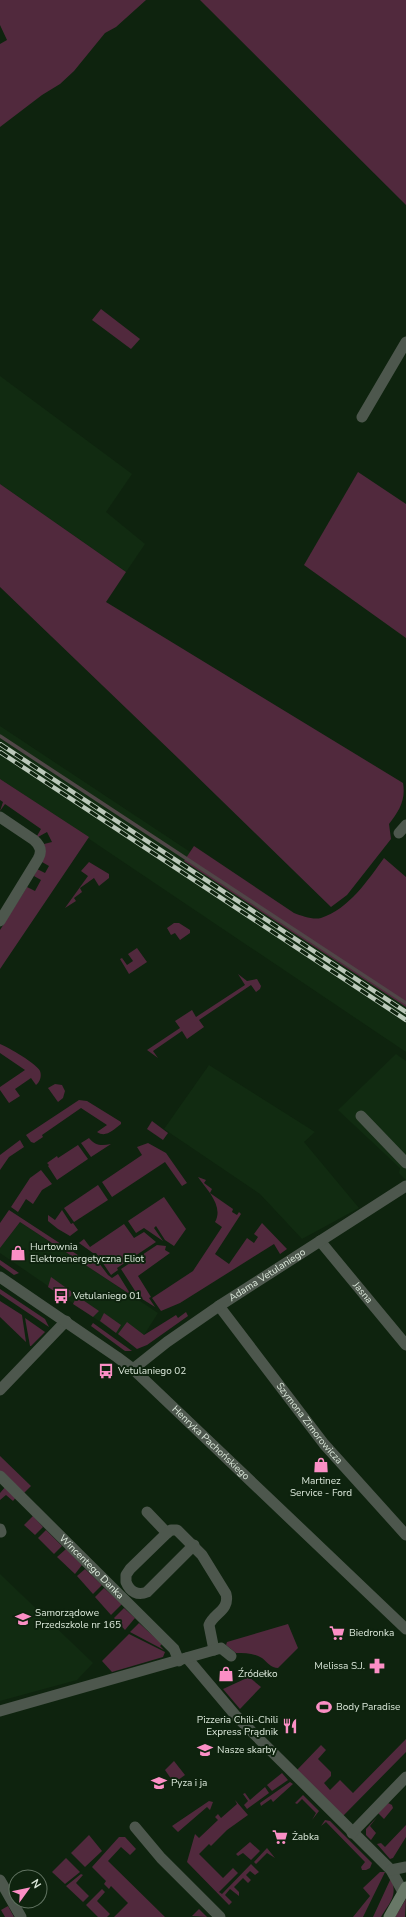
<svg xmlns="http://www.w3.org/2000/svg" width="406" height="1917" viewBox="0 0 406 1917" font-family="'Nunito Sans',sans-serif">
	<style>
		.built { fill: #112b11 }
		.green { fill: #51293d }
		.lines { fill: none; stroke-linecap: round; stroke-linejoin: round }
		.stream { stroke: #504647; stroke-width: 3.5 }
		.minor { stroke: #4d574d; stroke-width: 11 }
		.tertiary { stroke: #4d574d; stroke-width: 11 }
		.secondary { stroke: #687867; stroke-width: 11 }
		.rail-casing { stroke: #bbc9ba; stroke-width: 4.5 }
		.rail { stroke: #0e230e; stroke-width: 3; stroke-dasharray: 9; stroke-linecap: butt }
		.labels { text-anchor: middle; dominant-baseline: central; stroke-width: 4; stroke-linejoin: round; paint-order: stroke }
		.poi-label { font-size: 10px; fill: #dbe8da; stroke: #0e230e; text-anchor: start }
		.street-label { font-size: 10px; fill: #dbe8da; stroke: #0e230e }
	</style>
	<rect width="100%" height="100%" fill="#0e230e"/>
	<!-- built -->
	<g class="built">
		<polygon points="0,376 132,474 106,512 145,544 126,572 0,484"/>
		<polygon points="0,726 406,995 406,1052 0,779"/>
		<polygon points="396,1054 406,1061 406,1180 399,1173 400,1168 338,1110"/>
		<polygon points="209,1065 315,1132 304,1142 359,1208 302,1239 260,1194 164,1129"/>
		<polygon points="20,1222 158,1313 144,1335 128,1341 0,1253 0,1248"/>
		<polygon points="0,1574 93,1663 77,1680 0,1701"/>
	</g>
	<!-- green -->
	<g class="green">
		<polygon points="0,0 146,0 116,27 105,33 74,71 60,84 42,95 0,127 0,44 7,40 0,25"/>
		<polygon points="200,0 406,0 406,205"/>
		<polygon points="101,309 140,339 131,349 92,320"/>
		<polygon points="358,472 406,504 406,638 304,565"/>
		<path d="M0,484l126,88 -20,30 297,181c3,17 -4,28 -14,41l2,15 -44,56 -16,12 -152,-148 -179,-172z"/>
		<polygon points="0,779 89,837 0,969 0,930 27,887 35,891 41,880 34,876 37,869 45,873 49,866 42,862 44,844 52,842 47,832 38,837 37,836 41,829 5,804 0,811 3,802 0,800"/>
		<path d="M194,846l100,67c8,3 19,7 27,5 28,-9 47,-38 63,-60l22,19v130l-222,-146z"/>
		<polygon points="89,862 109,874 109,878 99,886 94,878 80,888 82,892 74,898 76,901 65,908 88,876 81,871"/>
		<polygon points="174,923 179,923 190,930 190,933 180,940 175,933 171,935 167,928"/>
		<polygon points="137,948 147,962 129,974 120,959 122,958 127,965 133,961 128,954"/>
		<polygon points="238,974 247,981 257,979 261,986 260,989 256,992 251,985 199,1020 204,1027 187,1039 182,1031 153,1051 158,1058 147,1050 180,1028 175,1021 192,1010 196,1017 245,985"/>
		<path d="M0,1044c8,3 37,20 40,27 2,5 0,11 -4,14l-5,-7 -16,11 5,7 -11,7 -9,-13v-3l25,-17 -25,-17z"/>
		<polygon points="55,1084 62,1085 65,1091 63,1098 58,1102 48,1088"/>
		<path d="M79,1100l8,1 34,21v2c-8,6 -15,14 -24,8l10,-7 -26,-17 -39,27 1,2 -9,6 -3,-1 -5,-7z"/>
		<polygon points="152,1121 168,1133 163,1140 147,1129"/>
		<path d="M89,1138c6,8 13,8 22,6l-20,13 -10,-14z"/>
		<polygon points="20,1140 24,1147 9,1157 0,1170 0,1155"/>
		<polygon points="148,1143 166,1153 187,1183 182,1186 165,1162 112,1197 102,1182 142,1155 137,1147"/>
		<polygon points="78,1145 88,1159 57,1180 48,1166 49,1165 47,1163 57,1156 58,1158"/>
		<polygon points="41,1170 52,1184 42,1190 33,1204 26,1199 18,1212 11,1207 30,1178"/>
		<path d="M198,1177l8,3 -2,3 8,6 -2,4 23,16 -1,3 5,3 2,-3 2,2 -26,40 14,10 18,-26 7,5 4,-6 -4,-3 8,-11 25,26 -7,5 -6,-10 -94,59 -19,8 -9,-13 41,-27 29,-44 -7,-5c9,-16 -8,-32 -17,-45z"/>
		<polygon points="98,1185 108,1200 74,1222 64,1208"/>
		<polygon points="164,1197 186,1229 174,1246 165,1240 156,1226 154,1228 163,1241 144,1228 136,1233 128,1221"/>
		<polygon points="9,1210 87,1261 99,1263 108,1275 112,1278 118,1274 131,1295 20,1222 0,1248 0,1223"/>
		<polygon points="62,1210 71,1224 73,1223 78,1230 70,1236 58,1229 48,1221 48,1215 55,1220"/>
		<polygon points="124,1224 134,1238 144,1232 156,1242 117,1268 118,1270 111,1275 96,1253 93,1253 79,1243 84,1239 90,1247"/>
		<polygon points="157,1245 166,1246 165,1250 170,1253 138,1276 151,1297 149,1298 155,1307 139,1297 121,1269"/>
		<polygon points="0,1260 19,1273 14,1275 0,1265"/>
		<polygon points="51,1277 72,1292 71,1296 66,1299 48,1287"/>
		<polygon points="0,1289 45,1319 49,1327 0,1294"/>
		<polygon points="77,1296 99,1311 93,1317 73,1304"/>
		<polygon points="0,1301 22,1315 26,1342 0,1317"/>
		<polygon points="186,1312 188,1316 147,1345 137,1349 118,1334 127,1322 144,1335 176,1315 178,1318"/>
		<polygon points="104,1313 121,1325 116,1333 100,1321"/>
		<polygon points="25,1318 45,1332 31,1346 30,1346"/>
		<polygon points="93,1323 132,1351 125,1351 91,1326"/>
		<polygon points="0,1456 31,1486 23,1494 0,1472"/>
		<polygon points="6,1486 17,1496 13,1501 6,1495 0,1500 0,1493"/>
		<polygon points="33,1516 43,1527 35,1535 24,1525"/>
		<polygon points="46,1530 62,1546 54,1554 38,1538"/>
		<polygon points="66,1549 82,1565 75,1574 57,1557"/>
		<polygon points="85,1569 102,1585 93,1594 77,1576"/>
		<polygon points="104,1588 122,1604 111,1615 95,1597"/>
		<polygon points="124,1608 135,1618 125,1630 114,1618"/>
		<polygon points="139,1623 162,1644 160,1646 164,1650 130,1632"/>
		<path d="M288,1624l10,24 -20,20c-7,0 -11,-6 -16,-10 -8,-5 -17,-5 -26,-5l-10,-8 1,-3z"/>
		<polygon points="129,1634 165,1652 163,1657 112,1672 102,1661"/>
		<polygon points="249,1677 261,1687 240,1709 223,1689"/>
		<polygon points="406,1739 406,1752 343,1816 297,1770 321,1745 326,1750 318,1759 331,1772 331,1776 324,1783 330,1790 340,1780 353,1793"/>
		<polygon points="174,1761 185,1775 174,1783 165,1770"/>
		<polygon points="282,1773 288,1780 272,1791 267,1785"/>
		<polygon points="290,1782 293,1784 273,1802 271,1799 261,1806 260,1803"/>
		<polygon points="265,1787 269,1793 247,1809 244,1805 248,1801 243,1794 245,1793 250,1800"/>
		<polygon points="303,1795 319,1811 312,1820 316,1813 302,1799 297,1804 295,1803"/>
		<polygon points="235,1800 248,1815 227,1830 211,1846 209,1844 199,1854 223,1878 233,1868 238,1873 219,1892 222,1894 251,1864 259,1872 255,1875 250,1871 246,1875 251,1880 248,1883 243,1878 234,1887 239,1892 239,1896 230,1889 225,1895 232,1902 229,1905 187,1862 195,1834 199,1838 218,1820 215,1817 218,1814 221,1818 237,1804"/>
		<polygon points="209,1801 213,1802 210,1810 207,1807 178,1832 172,1826"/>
		<polygon points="388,1803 392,1805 393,1808 384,1819 378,1813"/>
		<polygon points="377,1817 370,1826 376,1833 371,1840 366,1835 366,1829"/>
		<polygon points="325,1820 330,1821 372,1863 370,1868 366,1870 362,1870 361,1867 365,1862 326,1822 321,1826"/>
		<polygon points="406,1825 406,1837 393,1858 390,1859 377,1844 381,1843 385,1847"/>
		<polygon points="89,1835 102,1851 85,1867 71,1853"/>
		<polygon points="119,1837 125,1837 136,1849 130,1855 121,1847 108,1861 165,1917 114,1917 128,1903 111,1886 109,1889 104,1884 106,1881 92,1867"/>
		<polygon points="250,1842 260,1851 251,1860 243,1853 238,1856 236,1854"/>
		<polygon points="267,1848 275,1858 267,1853 256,1864 254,1862"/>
		<polygon points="66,1858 80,1872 65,1884 52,1872"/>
		<polygon points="380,1872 385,1872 363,1917 353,1917 370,1896 363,1888"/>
		<polygon points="81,1874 83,1875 76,1883 89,1896 83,1902 66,1886"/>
		<path d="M391,1878c7,18 -1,24 -10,39h-8z"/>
		<polygon points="102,1889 105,1892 97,1901 110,1914 107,1917 98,1917 86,1905"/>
		<polygon points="406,1899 405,1917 395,1917"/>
		<polygon points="8,1906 14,1917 5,1917 1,1910"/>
		<polygon points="199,1909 207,1917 192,1916"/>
	</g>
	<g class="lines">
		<!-- stream -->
		<polyline class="stream" points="0,736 406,1003"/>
		<!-- minor -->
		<g class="minor">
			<polyline points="362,417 406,342"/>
			<path d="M0,817l34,23c7,6 8,12 4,19l-38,62"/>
			<polyline points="399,833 406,825"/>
			<polyline points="361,1116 406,1163"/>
			<path id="s1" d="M320,1241l86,104"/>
			<path id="s2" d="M219,1306l105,138 82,91"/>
			<path id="s3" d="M133,1369l34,-27 52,-36 187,-120"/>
			<polyline points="0,1390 66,1321"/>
			<path id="s4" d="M0,1476l174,173 5,12"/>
			<path d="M147,1512l20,21 4,-3h6l25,25 24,39c4,16 -12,19 -17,31l5,25"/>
			<polyline points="0,1529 1,1532"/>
			<path d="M167,1533l-37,36 -4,6v7c4,10 12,14 21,10l47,-47"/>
			<polyline points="187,1658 236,1716 391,1870 403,1892"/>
			<polyline points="0,1711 221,1648 231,1656"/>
			<polyline points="135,1827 161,1858 220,1917"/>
			<polyline points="352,1833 406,1777"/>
			<polyline points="391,1870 406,1867"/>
			<polyline points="0,1880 21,1917"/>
		</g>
		<!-- tertiary -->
		<path class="tertiary" id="s5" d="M0,1277l117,80 16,12 273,260"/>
		<!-- secondary -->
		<polyline class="secondary" points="389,1917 406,1887"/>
		<defs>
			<g id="rail">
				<polyline points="0,744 406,1012"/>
				<polyline points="0,752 406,1020"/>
			</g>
		</defs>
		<!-- rail casing -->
		<use href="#rail" class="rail-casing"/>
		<!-- rail -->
		<use href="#rail" class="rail"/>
	</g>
	<!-- icons -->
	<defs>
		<symbol id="shop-bare" viewBox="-9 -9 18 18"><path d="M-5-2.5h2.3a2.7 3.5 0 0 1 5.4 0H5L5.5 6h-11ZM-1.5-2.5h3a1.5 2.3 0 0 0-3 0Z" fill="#fb8fc5" stroke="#0e230e" stroke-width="2.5" paint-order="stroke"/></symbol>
		<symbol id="bus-bare" viewBox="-9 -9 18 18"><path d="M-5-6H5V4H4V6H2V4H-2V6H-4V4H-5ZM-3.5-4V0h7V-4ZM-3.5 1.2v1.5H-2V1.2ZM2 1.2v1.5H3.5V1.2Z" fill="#fb8fc5" stroke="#0e230e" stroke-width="2.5" paint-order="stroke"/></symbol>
		<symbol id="school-bare" viewBox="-9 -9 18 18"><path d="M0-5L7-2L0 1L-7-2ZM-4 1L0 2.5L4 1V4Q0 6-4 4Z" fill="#fb8fc5" stroke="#0e230e" stroke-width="2.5" paint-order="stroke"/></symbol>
		<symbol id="supermarket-bare" viewBox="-9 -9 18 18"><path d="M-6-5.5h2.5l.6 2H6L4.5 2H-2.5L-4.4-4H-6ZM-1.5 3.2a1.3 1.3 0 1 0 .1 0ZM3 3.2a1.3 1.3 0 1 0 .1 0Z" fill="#fb8fc5" stroke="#0e230e" stroke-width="2.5" paint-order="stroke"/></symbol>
		<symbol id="pharmacy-bare" viewBox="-9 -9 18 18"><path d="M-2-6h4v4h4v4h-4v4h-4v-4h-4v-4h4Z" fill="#fb8fc5" stroke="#0e230e" stroke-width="2.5" paint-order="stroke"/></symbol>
		<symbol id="stadium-bare" viewBox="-9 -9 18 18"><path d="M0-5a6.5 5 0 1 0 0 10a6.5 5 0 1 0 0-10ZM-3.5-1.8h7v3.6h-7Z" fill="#fb8fc5" stroke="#0e230e" stroke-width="2.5" paint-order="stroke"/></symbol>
		<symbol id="restaurant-bare" viewBox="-9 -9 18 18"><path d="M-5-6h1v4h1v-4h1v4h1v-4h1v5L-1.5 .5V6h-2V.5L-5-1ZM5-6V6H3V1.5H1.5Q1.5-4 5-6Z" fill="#fb8fc5" stroke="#0e230e" stroke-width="2.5" paint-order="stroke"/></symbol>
	</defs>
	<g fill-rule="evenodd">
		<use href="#shop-bare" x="7" y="1242" width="22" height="22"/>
		<use href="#bus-bare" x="50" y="1285" width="22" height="22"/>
		<use href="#bus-bare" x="95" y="1360" width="22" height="22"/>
		<use href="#shop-bare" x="310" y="1454" width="22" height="22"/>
		<use href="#school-bare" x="12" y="1608" width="22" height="22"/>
		<use href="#supermarket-bare" x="326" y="1622" width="22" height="22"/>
		<use href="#pharmacy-bare" x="366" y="1655" width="22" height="22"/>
		<use href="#shop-bare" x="215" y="1663" width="22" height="22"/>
		<use href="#stadium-bare" x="313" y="1696" width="22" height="22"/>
		<use href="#restaurant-bare" x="279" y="1715" width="22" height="22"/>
		<use href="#school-bare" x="194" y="1739" width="22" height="22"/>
		<use href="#school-bare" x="148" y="1772" width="22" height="22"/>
		<use href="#supermarket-bare" x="269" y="1826" width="22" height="22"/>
	</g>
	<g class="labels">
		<!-- poi labels -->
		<g class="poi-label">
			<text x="30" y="1247">Hurtownia<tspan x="30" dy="12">Elektroenergetyczna Eliot</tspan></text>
			<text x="73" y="1296">Vetulaniego 01</text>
			<text x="118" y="1371">Vetulaniego 02</text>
			<text x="321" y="1481" text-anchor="middle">Martinez<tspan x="321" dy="12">Service - Ford</tspan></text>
			<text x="35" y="1613">Samorządowe<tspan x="35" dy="12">Przedszkole nr 165</tspan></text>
			<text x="349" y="1633">Biedronka</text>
			<text x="365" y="1666" text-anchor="end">Melissa S.J.</text>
			<text x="238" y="1674">Źródełko</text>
			<text x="336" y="1707">Body Paradise</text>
			<text x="278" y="1720" text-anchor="end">Pizzeria Chili-Chili<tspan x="278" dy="12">Express Prądnik</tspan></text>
			<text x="217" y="1750">Nasze skarby</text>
			<text x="171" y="1783">Pyza i ja</text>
			<text x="292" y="1837">Żabka</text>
		</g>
		<!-- street labels -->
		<g class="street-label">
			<text stroke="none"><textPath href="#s3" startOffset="164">Adama Vetulaniego</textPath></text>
			<text stroke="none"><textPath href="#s1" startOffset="67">Jasna</textPath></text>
			<text stroke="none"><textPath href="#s2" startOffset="148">Szymona Zimorowicza</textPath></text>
			<text stroke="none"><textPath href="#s5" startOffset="269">Henryka Pachońskiego</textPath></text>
			<text stroke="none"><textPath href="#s4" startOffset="129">Wincentego Danka</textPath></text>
		</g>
	</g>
	<!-- north arrow -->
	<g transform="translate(28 1889) rotate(57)"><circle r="19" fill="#0e230e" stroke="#607260"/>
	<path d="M0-3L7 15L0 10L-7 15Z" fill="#fb8fc5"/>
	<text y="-6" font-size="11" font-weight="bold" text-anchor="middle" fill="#dbe8da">N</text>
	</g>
</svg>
